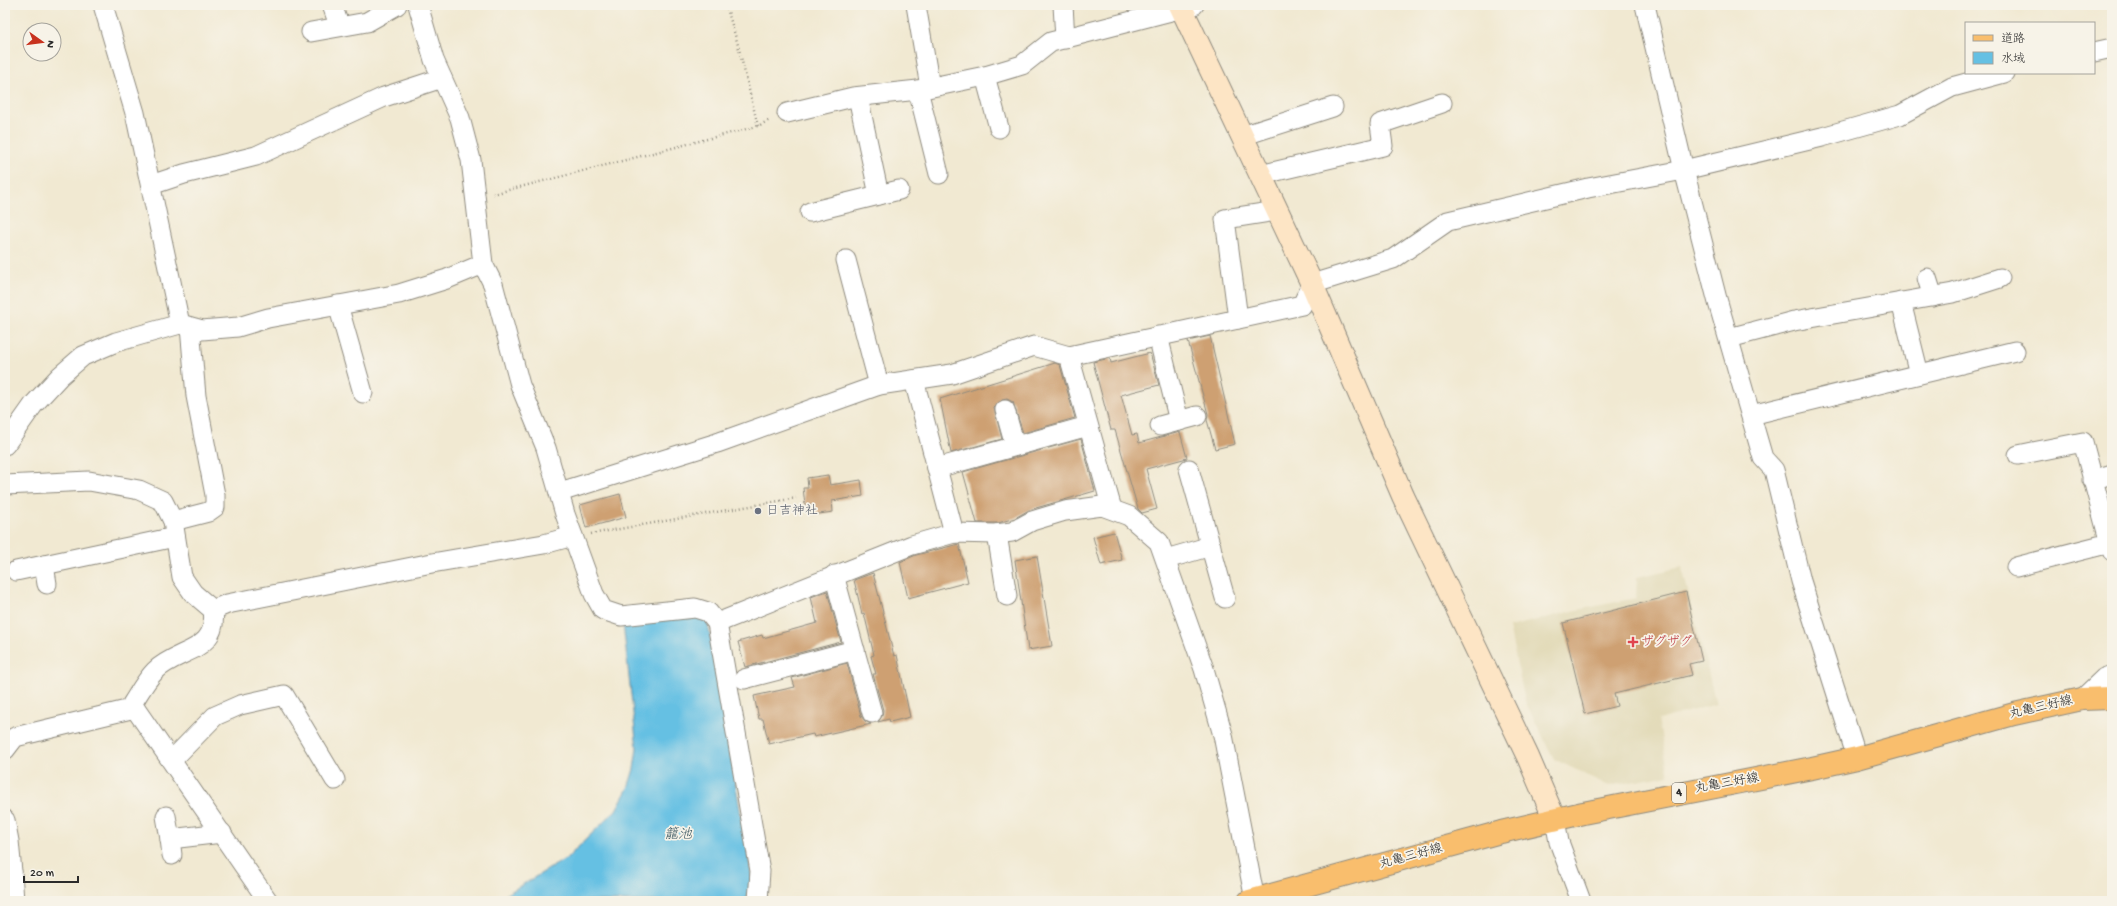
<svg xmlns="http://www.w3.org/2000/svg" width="2117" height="906" viewBox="0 0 2117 906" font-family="'Gochi Hand','Klee One',sans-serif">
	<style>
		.built { fill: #e3dbba }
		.water { fill: #65c0e3; stroke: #487687 }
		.building { fill: #cea072 }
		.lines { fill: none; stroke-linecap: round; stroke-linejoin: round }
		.street-casing { stroke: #8e8a7e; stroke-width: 21 }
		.secondary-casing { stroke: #8e8a7e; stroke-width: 24 }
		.primary-casing { stroke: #8e8a7e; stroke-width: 24 }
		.path { stroke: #8e8a7e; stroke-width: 2.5; stroke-dasharray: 1 3; stroke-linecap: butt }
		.street { stroke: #fff; stroke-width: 19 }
		.secondary { stroke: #fde5c5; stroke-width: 22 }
		.primary { stroke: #f9be6d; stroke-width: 22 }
		.worship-dot { fill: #6b7280; stroke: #f7f3e8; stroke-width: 1.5 }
		.health-dot { fill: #e0444e; stroke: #f7f3e8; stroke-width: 1.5 }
		.labels { text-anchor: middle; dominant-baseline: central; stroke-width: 3.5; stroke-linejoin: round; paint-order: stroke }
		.shield { fill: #f7f3e8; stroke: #686764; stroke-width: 1 }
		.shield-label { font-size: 12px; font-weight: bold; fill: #2b2b2b }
		.worship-label { font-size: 13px; fill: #5b616d; stroke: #f7f3e8; text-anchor: start }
		.health-label { font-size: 13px; fill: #be3a42; stroke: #f7f3e8; text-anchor: start }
		.street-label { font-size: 13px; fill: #2b2b2b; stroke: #f7f3e8 }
		.water-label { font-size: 14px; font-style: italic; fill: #3c5862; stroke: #f7f3e8 }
	</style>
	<rect width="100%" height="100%" fill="#f7f3e8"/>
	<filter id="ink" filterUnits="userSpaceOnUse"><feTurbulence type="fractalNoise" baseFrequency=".025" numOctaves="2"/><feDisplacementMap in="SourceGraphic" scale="8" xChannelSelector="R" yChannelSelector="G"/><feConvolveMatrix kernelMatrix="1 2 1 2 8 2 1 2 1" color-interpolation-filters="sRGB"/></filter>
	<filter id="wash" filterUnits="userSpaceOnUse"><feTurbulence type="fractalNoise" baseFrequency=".012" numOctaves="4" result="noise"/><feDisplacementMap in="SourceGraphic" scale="16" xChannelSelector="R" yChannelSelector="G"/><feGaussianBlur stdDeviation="0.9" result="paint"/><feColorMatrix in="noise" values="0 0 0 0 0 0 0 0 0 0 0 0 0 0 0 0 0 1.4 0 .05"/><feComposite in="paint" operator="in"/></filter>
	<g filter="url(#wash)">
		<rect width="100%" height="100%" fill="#f1e9d2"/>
		<!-- built -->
		<polygon class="built" points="1682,567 1716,704 1658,720 1669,775 1609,786 1554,759 1525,701 1509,627 1577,610 1636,598 1637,577"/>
		<!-- water -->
		<polygon class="water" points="696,610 707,618 752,879 746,901 495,901 567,858 616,810 628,788 634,769 637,748 623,623"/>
		<g id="blocks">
			<!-- building -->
			<g class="building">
				<polygon points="1210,336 1235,444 1215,449 1207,420 1208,414 1188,341"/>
				<polygon points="1150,353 1159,385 1121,395 1132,435 1137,434 1139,443 1180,432 1187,458 1146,469 1157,509 1142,513 1138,509 1115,430 1111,430 1093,362 1110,358 1111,363"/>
				<polygon points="1055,363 1060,365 1075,418 1023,433 1013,402 1007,399 1002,400 994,408 1002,439 951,453 940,399"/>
				<polygon points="1081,439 1095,491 1029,510 1015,518 998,523 977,523 963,472"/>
				<polygon points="828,475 830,485 861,480 863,496 832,501 833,512 812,515 811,504 805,505 803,488 808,488 807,478"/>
				<polygon points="620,494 626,517 586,528 580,505"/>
				<polygon points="1114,532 1122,560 1101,565 1093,537"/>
				<polygon points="959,544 968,582 908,598 900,562 916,555"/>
				<polygon points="1037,556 1052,646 1028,650 1015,560"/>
				<polygon points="873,573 894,656 897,655 910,717 890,722 889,719 878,722 882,716 883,710 873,674 876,674 871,656 874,655 864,613 862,614 854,580"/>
				<polygon points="827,591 841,642 745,667 738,642 762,635 763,638 817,623 811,597"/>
				<polygon points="1686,592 1702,661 1689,664 1692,675 1614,694 1617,706 1585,714 1563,623"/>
				<polygon points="847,663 861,716 865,721 871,724 814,737 813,734 769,744 763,719 759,719 754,696 795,687 792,678"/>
			</g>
		</g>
	</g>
	<g filter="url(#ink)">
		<use href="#blocks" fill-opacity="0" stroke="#8e8a7e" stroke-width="1"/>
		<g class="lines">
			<defs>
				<g id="street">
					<polyline points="103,5 135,113 180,324"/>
					<polyline points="332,5 339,25"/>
					<polyline points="418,5 434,60 460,118 471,160 483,264 493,284 520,385 546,448 565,514 594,594 603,610 621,616 695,608 708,612 717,623 760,871 758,901"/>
					<polyline points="916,5 930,87"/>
					<polyline points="1063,5 1065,39"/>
					<polyline points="1645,5 1684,170 1717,299 1763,458 1774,470 1801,581 1857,758"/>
					<polyline points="311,32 367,22 397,5"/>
					<polyline points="2094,52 2112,48"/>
					<polyline points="985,76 999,128"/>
					<polyline points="918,90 939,174"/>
					<polyline points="858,97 879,195"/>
					<polyline points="787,113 853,97 918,90 985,76 1022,65 1051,42 1194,5"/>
					<polyline points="1242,136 1333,107"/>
					<polyline points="1260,175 1383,146 1380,124 1442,103"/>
					<polyline points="151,185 184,174 256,156 384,97 442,78"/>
					<polyline points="810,212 899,190"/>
					<polyline points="846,260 879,385"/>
					<polyline points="1927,278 1933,297"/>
					<polyline points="1901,302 1919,374"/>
					<polyline points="338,305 363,393"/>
					<polyline points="1238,319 1225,219 1277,211"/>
					<polyline points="1158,336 1179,421"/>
					<polyline points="1729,338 1794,321 1953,293 2000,278"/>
					<polyline points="1069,356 1112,509"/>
					<polyline points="914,380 954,533"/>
					<polyline points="1005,410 1015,446"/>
					<polyline points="1751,415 2015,351"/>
					<polyline points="1160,426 1197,416"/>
					<polyline points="5,445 34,404 60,376 83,356 116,342 180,324 202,330 238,327 268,318 399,294 447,279 483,264"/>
					<polyline points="2018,455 2083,442 2112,551"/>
					<polyline points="937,468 1088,426"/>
					<polyline points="1189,469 1225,598"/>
					<polyline points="2092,480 2112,474"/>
					<path d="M5,485l84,-4 50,9 24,11 10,20 9,56 11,16 20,17c6,43 -35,38 -58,61 -9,9 -16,22 -23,33l136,197"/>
					<polyline points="560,492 717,443 879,385 952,374 1034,346 1069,356 1302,305 1312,284 1393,259 1448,221 1588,188 1684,170 1822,137 1900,115 1952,87 2004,73"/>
					<polyline points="173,521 208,512 215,507 215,495 196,396 190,327"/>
					<polyline points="997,534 1007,596"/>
					<polyline points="1166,559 1211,546"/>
					<polyline points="44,565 47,584"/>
					<polyline points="2016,567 2110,543"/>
					<polyline points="16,571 175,537"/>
					<polyline points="834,575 872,713"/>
					<polyline points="213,610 227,604 432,563 544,544 573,536"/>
					<polyline points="717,623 912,545 954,533 995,534 1012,532 1032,521 1065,511 1102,506 1129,516 1159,542 1204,669 1223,735 1255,900"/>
					<polyline points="744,679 855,650"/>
					<polyline points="2082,699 2104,678 2112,675"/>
					<polyline points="5,750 15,737 135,708"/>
					<polyline points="172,760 215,716 240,705 284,695 335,780"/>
					<polyline points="166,816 170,839 222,833"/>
					<polyline points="5,820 9,841 12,872"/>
					<polyline points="1555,820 1559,842 1581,901"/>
					<polyline points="170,839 172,855"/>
					<polyline points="5,874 12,872 14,901"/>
				</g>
				<polyline id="secondary" points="1180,5 1312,284 1403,496 1528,757 1555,820"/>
				<polyline id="primary" points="1249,901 1501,832 1583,813 1812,768 1857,758 2014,714 2082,699 2112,698"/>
			</defs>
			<!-- street casing -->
			<use href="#street" class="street-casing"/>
			<!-- secondary casing -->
			<use href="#secondary" class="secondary-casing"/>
			<!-- primary casing -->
			<use href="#primary" class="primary-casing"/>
			<!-- path -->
			<g class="path">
				<polyline points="726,5 738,45 758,126"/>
				<polyline points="493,194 758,126 770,120"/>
				<polyline points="591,534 796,498"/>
			</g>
			<!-- street -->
			<use href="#street" class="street"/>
			<!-- secondary -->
			<use href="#secondary" class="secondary"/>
			<!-- primary -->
			<use href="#primary" class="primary"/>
		</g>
	</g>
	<!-- markers -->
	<circle class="worship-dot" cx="758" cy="511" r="4"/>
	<path class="health-dot" d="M1631 636h4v4h4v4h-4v4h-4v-4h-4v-4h4z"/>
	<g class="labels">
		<!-- shield labels -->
		<rect class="shield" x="1672" y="783" width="14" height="20" rx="3"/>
		<g class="shield-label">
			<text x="1679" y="793">4</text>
		</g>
		<!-- worship labels -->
		<g class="worship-label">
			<text x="766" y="511">日吉神社</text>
		</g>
		<!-- health labels -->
		<g class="health-label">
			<text x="1641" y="642">ザグザグ</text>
		</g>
		<!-- street labels -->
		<g class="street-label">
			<text transform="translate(2041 708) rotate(-13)">丸亀三好線</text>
			<text transform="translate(1727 784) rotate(-10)">丸亀三好線</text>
			<text transform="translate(1411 857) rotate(-15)">丸亀三好線</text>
		</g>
		<!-- water labels -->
		<g class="water-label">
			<text x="678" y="835">籠池</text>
		</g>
	</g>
	<!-- margin -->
	<rect width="2117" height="906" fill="none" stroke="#f7f3e8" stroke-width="20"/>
	<!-- legend -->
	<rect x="1965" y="22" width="130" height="52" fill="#f7f3e8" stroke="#a5a39c"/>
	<rect x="1973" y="35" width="20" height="6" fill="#f9be6d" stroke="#a5a39c"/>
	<text x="2001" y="42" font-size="12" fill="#2b2b2b">道路</text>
	<rect x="1973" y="52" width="20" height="12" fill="#65c0e3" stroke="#a5a39c"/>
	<text x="2001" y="62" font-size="12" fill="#2b2b2b">水域</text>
	<!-- north arrow -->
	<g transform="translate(42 42) rotate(104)"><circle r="19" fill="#f7f3e8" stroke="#a5a39c"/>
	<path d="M0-3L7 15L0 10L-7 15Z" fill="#c8321e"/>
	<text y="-6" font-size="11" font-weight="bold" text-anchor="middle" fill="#2b2b2b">N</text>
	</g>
	<!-- scale -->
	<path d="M24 876v6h54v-6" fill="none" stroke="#2b2b2b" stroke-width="2"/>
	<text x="30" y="876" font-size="12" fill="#2b2b2b" stroke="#f7f3e8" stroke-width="3" paint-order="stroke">20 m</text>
</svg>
